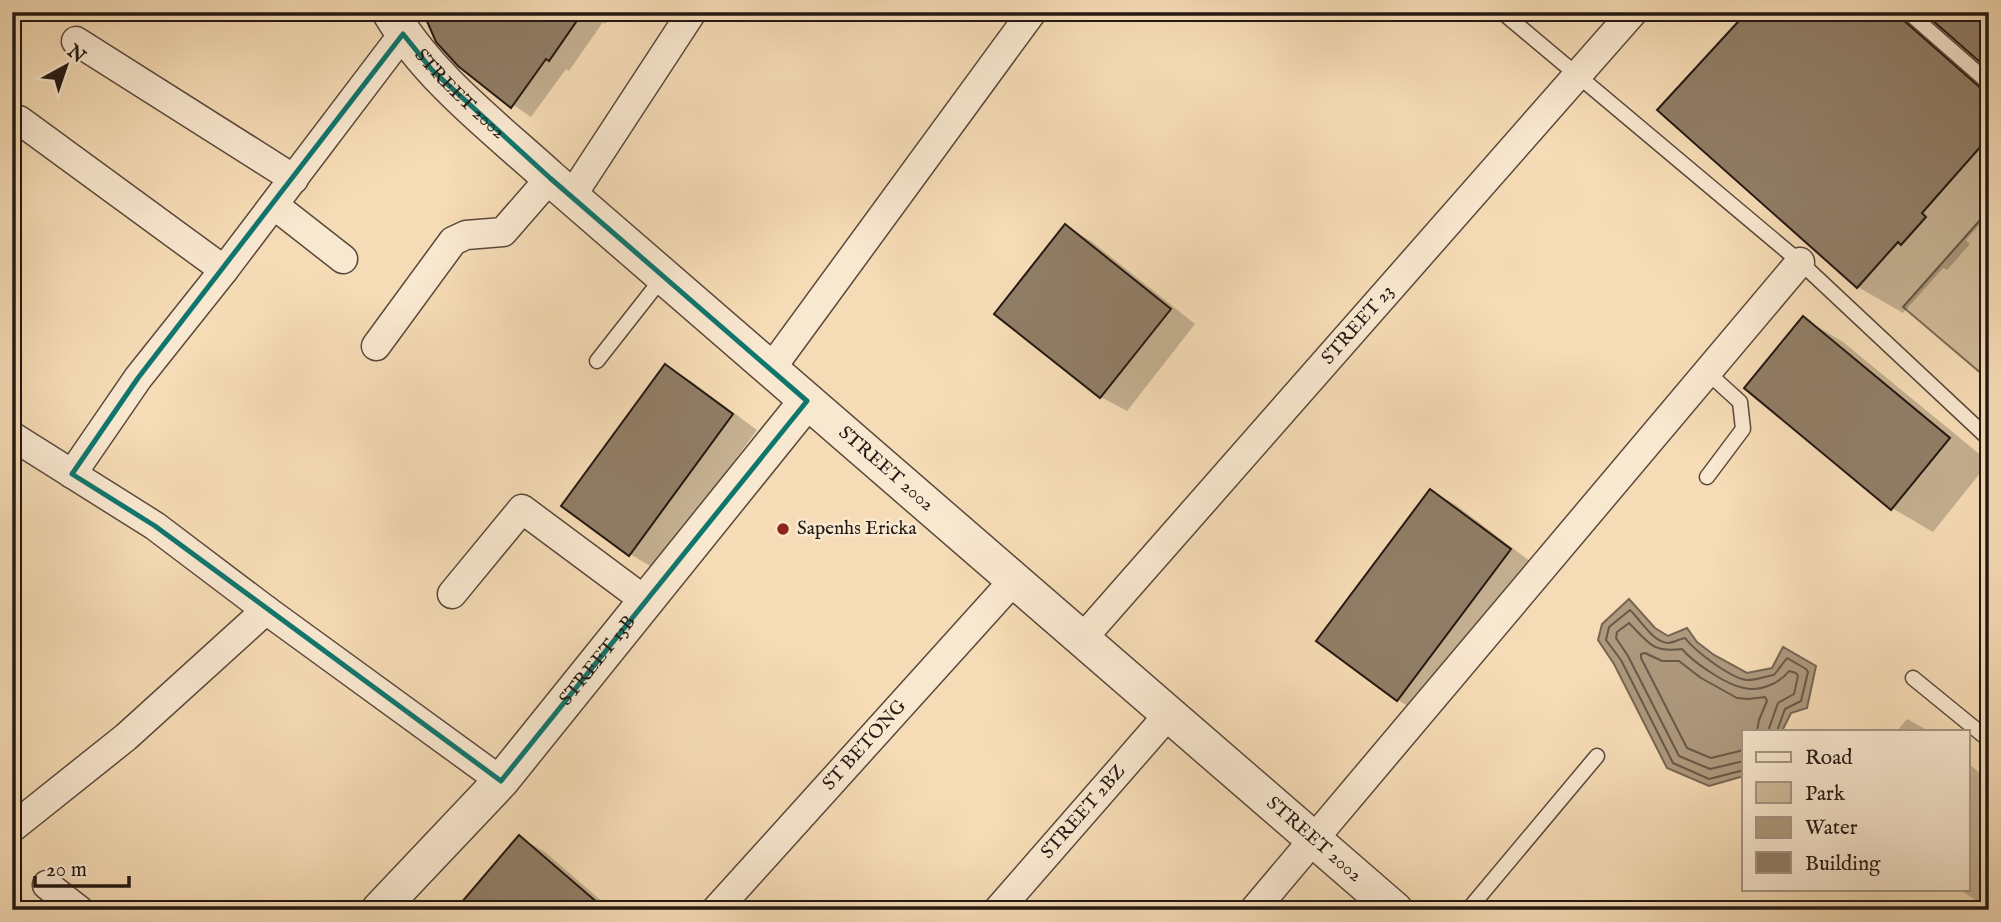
<svg xmlns="http://www.w3.org/2000/svg" width="2001" height="922" viewBox="0 0 2001 922" font-family="'IM FELL English',serif">
	<style>
		.green { fill: #d2bb9a; stroke: #7a6a56; stroke-width: 2 }
		.water { fill: #ae997e; stroke: #766553; stroke-width: 2 }
		.shadow { fill: #0003 }
		.lines { fill: none; stroke-linecap: round; stroke-linejoin: round }
		.shore { stroke: #685848; stroke-width: 2 }
		.building { fill: #917e67; stroke: #231812; stroke-width: 2 }
		.service-casing { stroke: #58493b; stroke-width: 17 }
		.minor-casing { stroke: #58493b; stroke-width: 31 }
		.tertiary-casing { stroke: #58493b; stroke-width: 38 }
		.service { stroke: #f9e8d0; stroke-width: 14 }
		.minor { stroke: #f9e8d0; stroke-width: 28 }
		.tertiary { stroke: #f9e8d0; stroke-width: 35 }
		.marked { fill: none; stroke: #0f766e; stroke-width: 5; stroke-linejoin: round }
		.poi-dot { fill: #8f2418; stroke: #f9e8d0; stroke-width: 2.5 }
		.labels { text-anchor: middle; dominant-baseline: central; stroke-width: 5; stroke-linejoin: round; paint-order: stroke }
		.street-label { font-size: 19px; fill: #231812; stroke: #f9e8d0 }
		.poi-label { font-size: 19px; fill: #231812; stroke: #f9e8d0; text-anchor: start }
	</style>
	<rect width="100%" height="100%" fill="#f6dcb6"/>
	<filter id="stains"><feTurbulence type="fractalNoise" baseFrequency=".00286" numOctaves="4"/><feColorMatrix values="0 0 0 0 .2 0 0 0 0 .09 0 0 0 0 .02 0 0 0 .5 -.17"/></filter>
	<radialGradient id="worn" r=".72"><stop offset=".6" stop-color="#630" stop-opacity="0"/><stop offset="1" stop-color="#630" stop-opacity=".3"/></radialGradient>
	<!-- green -->
	<polygon class="green" points="1989,210 1989,380 1903,307"/>
	<!-- water -->
	<polygon class="water" points="1629,599 1655,628 1668,636 1687,628 1697,642 1714,655 1747,673 1772,668 1783,647 1816,666 1807,708 1791,713 1782,731 1744,731 1744,776 1709,786 1667,768 1614,664 1598,640 1602,624"/>
	<!-- shadow -->
	<g class="shadow">
		<polygon points="424,12 613,12 605,24 603,22 569,71 566,69 531,117 468,74 437,41"/>
		<polygon points="1557,12 1574,12 1568,19"/>
		<polygon points="1749,12 1989,12 1946,30 1943,42 1989,84 1989,214 1966,240 1970,244 1947,270 1943,268 1903,313 1858,287 1659,110"/>
		<polygon points="1066,227 1091,241 1195,324 1127,411 1101,397 996,314"/>
		<polygon points="1803,318 1843,342 1989,462 1933,532 1892,508"/>
		<polygon points="666,367 691,381 757,430 655,569 630,554"/>
		<polygon points="1431,491 1456,505 1535,565 1423,715 1398,700 1319,641"/>
		<polygon points="1907,719 1929,731 1897,731"/>
		<polygon points="1968,763 1989,781 1989,909 1959,889 1968,889"/>
		<polygon points="519,837 545,852 612,910 457,910"/>
	</g>
	<g class="lines">
		<!-- shore -->
		<g class="shore">
			<polyline points="1744,750 1711,758 1687,748 1641,658 1641,654 1645,653 1662,661 1679,661 1701,678 1737,698 1748,699 1765,697 1767,701 1759,720 1757,731"/>
			<path d="M1744,761l-34,8 -31,-13 -51,-100 -12,-18 1,-6 12,-9c20,20 23,30 53,26 11,13 44,36 62,39 16,4 36,-5 45,-17l7,2 2,3 -4,18 -16,9 -10,28"/>
			<path d="M1744,770l-35,9 -36,-16 -52,-103 -15,-20 3,-13 21,-17c10,9 23,33 39,33 5,-1 11,-4 16,-5 10,13 44,39 61,42 8,1 20,-4 28,-5l13,-17 19,11 2,3 -7,29 -16,8 -8,22"/>
		</g>
	</g>
	<!-- building -->
	<g class="building">
		<polygon points="423,12 583,12 549,61 546,59 511,108 458,66 436,42"/>
		<polygon points="1747,12 1899,12 1902,19 1983,90 1989,92 1989,137 1922,213 1926,217 1901,245 1898,242 1857,288 1657,110"/>
		<polygon points="1923,12 1989,12 1989,70"/>
		<polygon points="1065,224 1171,309 1100,398 994,314"/>
		<polygon points="1803,316 1950,438 1891,510 1744,388"/>
		<polygon points="665,364 733,414 629,556 561,506"/>
		<polygon points="1430,489 1511,549 1397,701 1316,641"/>
		<polygon points="519,835 606,910 455,910"/>
	</g>
	<g class="lines">
		<defs>
			<g id="service">
				<polyline points="1502,12 1800,262 1989,439"/>
				<polyline points="1908,12 1989,83"/>
				<polyline points="597,361 663,277"/>
				<polyline points="1707,477 1743,429 1740,402 1707,372"/>
				<polyline points="1913,678 1989,740"/>
				<polyline points="1468,910 1597,756"/>
			</g>
			<g id="minor">
				<polyline points="76,41 294,179"/>
				<polyline points="19,120 224,270"/>
				<polyline points="571,197 692,12"/>
				<polyline points="274,205 343,259"/>
				<polyline points="376,346 453,241 466,235 503,232 550,178"/>
				<polyline points="770,370 1032,12"/>
				<polyline points="12,436 155,526 266,610 501,781"/>
				<polyline points="72,474 138,378 224,270 403,34"/>
				<polyline points="452,594 522,509 647,602"/>
				<path id="s1" d="M1082,639l551,-627"/>
				<polyline points="12,828 126,737 266,610"/>
				<polyline points="47,885 79,910"/>
				<path id="s2" d="M716,910l298,-330"/>
				<path id="s3" d="M998,910l171,-196"/>
				<polyline points="1254,910 1800,262"/>
			</g>
			<g id="tertiary">
				<path id="s4" d="M390,12c39,66 104,115 160,166l845,732"/>
				<path id="s5" d="M379,910l122,-129 306,-380"/>
			</g>
		</defs>
		<!-- service casing -->
		<use href="#service" class="service-casing"/>
		<!-- minor casing -->
		<use href="#minor" class="minor-casing"/>
		<!-- tertiary casing -->
		<use href="#tertiary" class="tertiary-casing"/>
		<!-- service -->
		<use href="#service" class="service"/>
		<!-- minor -->
		<use href="#minor" class="minor"/>
		<!-- tertiary -->
		<use href="#tertiary" class="tertiary"/>
	</g>
	<!-- marked area -->
	<path class="marked" d="M403,34l29,36 118,108 257,223 -306,380 -346,-255 -83,-52 66,-96z"/>
	<!-- markers -->
	<circle class="poi-dot" cx="783" cy="529" r="7"/>
	<g class="labels">
		<!-- street labels -->
		<g class="street-label">
			<text stroke="none"><textPath href="#s4" startOffset="108">STREET 2002</textPath></text>
			<text stroke="none"><textPath href="#s1" startOffset="418">STREET 23</textPath></text>
			<text stroke="none"><textPath href="#s4" startOffset="676">STREET 2002</textPath></text>
			<text stroke="none"><textPath href="#s5" startOffset="332">STREET 13B</textPath></text>
			<text stroke="none"><textPath href="#s2" startOffset="222">ST BETONG</textPath></text>
			<text stroke="none"><textPath href="#s3" startOffset="130">STREET 2BZ</textPath></text>
			<text stroke="none"><textPath href="#s4" startOffset="1242">STREET 2002</textPath></text>
		</g>
		<!-- poi labels -->
		<g class="poi-label">
			<text x="797" y="529">Sapenhs Ericka</text>
		</g>
	</g>
	<!-- margin -->
	<rect width="2001" height="922" fill="none" stroke="#f6dcb6" stroke-width="42"/>
	<rect x="14" y="14" width="1973" height="894" fill="none" stroke="#231812" stroke-width="3.5"/>
	<rect x="21" y="21" width="1959" height="880" fill="none" stroke="#231812" stroke-width="2"/>
	<!-- legend -->
	<rect x="1742" y="730" width="228" height="161" fill="#f9e8d0" stroke="#a39584" stroke-width="2"/>
	<rect x="1756" y="752" width="35" height="10" fill="#f9e8d0" stroke="#a39584" stroke-width="2"/>
	<text x="1805" y="764" font-size="21" fill="#231812">Road</text>
	<rect x="1756" y="782" width="35" height="21" fill="#d2bb9a" stroke="#a39584" stroke-width="2"/>
	<text x="1805" y="800" font-size="21" fill="#231812">Park</text>
	<rect x="1756" y="817" width="35" height="21" fill="#ae997e" stroke="#a39584" stroke-width="2"/>
	<text x="1805" y="834" font-size="21" fill="#231812">Water</text>
	<rect x="1756" y="852" width="35" height="21" fill="#917e67" stroke="#a39584" stroke-width="2"/>
	<text x="1805" y="870" font-size="21" fill="#231812">Building</text>
	<!-- north arrow -->
	<g transform="translate(66 66) rotate(40)" stroke="#f9e8d0" stroke-width="5" paint-order="stroke">
	<path d="M0-5L12 26L0 18L-12 26Z" fill="#231812"/>
	<text y="-10" font-size="19" font-weight="bold" text-anchor="middle" fill="#231812">N</text>
	</g>
	<!-- scale -->
	<path d="M35 876v10h94v-10" fill="none" stroke="#231812" stroke-width="3.5"/>
	<text x="46" y="876" font-size="21" fill="#231812" stroke="#f9e8d0" stroke-width="5" paint-order="stroke">20 m</text>
	<rect width="100%" height="100%" filter="url(#stains)"/>
	<rect width="100%" height="100%" fill="url(#worn)"/>
</svg>
